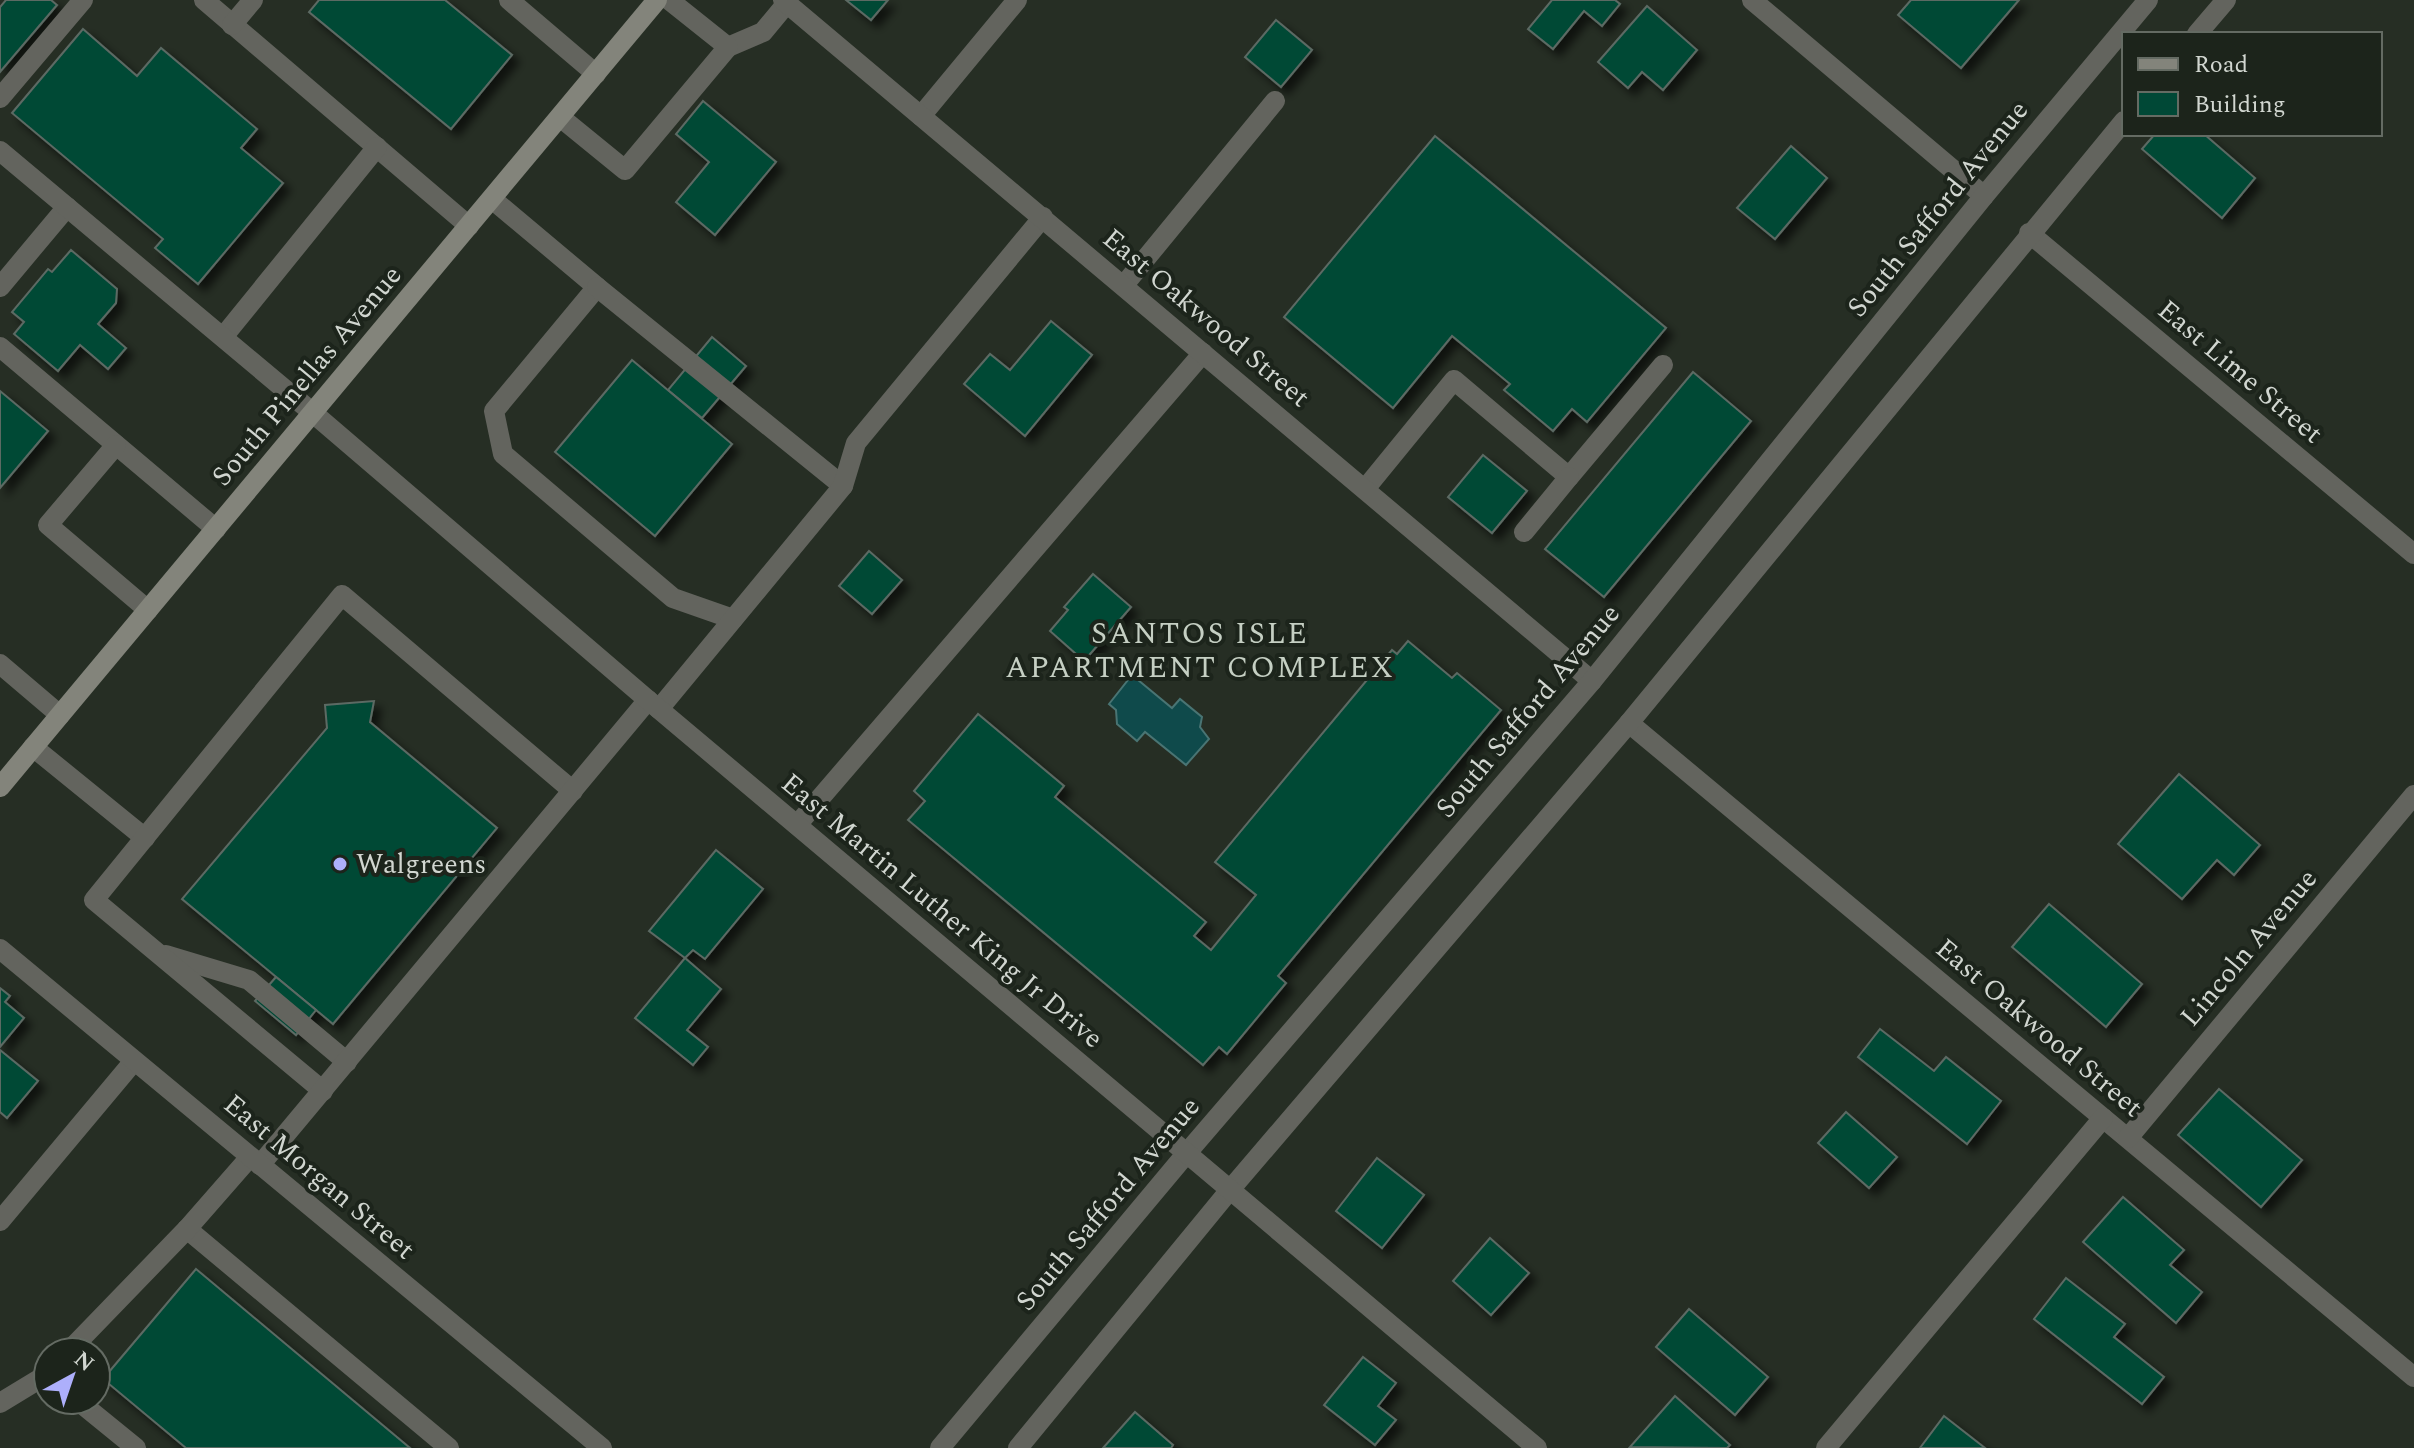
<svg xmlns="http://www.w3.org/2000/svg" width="2414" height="1448" viewBox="0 0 2414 1448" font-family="Spectral,serif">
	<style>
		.water { fill: #0f4a4b; stroke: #497473; stroke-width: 2 }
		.building { fill: #004836; stroke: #5c6a64; stroke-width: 2; filter: url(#shadow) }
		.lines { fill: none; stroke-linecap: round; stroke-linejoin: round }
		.service { stroke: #63645e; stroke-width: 20 }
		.minor { stroke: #63645e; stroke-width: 20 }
		.tertiary { stroke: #63645e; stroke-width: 20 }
		.secondary { stroke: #83847b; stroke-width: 20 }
		.poi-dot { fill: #adaffb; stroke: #1c241b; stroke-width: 3 }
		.labels { text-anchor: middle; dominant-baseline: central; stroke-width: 8; stroke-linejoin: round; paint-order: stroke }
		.street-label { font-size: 28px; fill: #d1d6d0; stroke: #1c241b }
		.poi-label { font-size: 28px; fill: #d1d6d0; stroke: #1c241b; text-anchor: start }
		.neighbourhood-label { font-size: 30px; letter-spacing: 2px; fill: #c5cfc3; stroke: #1c241b }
	</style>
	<defs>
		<filter id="shadow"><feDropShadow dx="7" dy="7" stdDeviation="4" flood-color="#0009"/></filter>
	</defs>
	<rect width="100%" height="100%" fill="#262e24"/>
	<!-- water -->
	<polygon class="water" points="1132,675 1172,708 1180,699 1202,717 1200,727 1209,739 1186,765 1145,732 1137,741 1117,724 1116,710 1109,704"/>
	<!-- building -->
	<g class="building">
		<polygon points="6,0 51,0 57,5 0,72 0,7"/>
		<polygon points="319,0 445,0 512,55 451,129 309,12"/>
		<polygon points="846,0 888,0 871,20"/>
		<polygon points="1552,0 1615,0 1620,4 1602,26 1584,11 1553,49 1528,29"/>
		<polygon points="1911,0 2019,0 1961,68 1898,15"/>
		<polygon points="1647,6 1697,50 1663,90 1642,72 1628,88 1598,62"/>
		<polygon points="1276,20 1312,50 1281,87 1245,57"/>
		<polygon points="83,29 137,76 161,48 257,129 241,148 283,183 198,284 155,248 163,239 12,113"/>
		<polygon points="703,101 776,162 715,235 676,202 709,162 676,134"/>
		<polygon points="2155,134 2204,134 2255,178 2222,218 2142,149"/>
		<polygon points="1435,136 1666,328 1587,422 1572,409 1553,431 1504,390 1510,384 1452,336 1393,408 1284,317"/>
		<polygon points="1791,146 1827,178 1775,239 1737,208"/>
		<polygon points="71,250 117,289 116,303 98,324 126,348 108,369 80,345 58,371 14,334 24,322 12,312 48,269 52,272"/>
		<polygon points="1051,321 1092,355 1025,436 964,384 990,354 1010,370"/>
		<polygon points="712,337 746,366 702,418 668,390"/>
		<polygon points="632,360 732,444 655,536 555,452"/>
		<polygon points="1693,372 1751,421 1604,597 1545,549"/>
		<polygon points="0,391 48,431 0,488"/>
		<polygon points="1483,455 1527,491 1492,533 1448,497"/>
		<polygon points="869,551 902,580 872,614 839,586"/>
		<polygon points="1093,574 1131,607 1084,661 1050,631 1068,610 1064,607"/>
		<polygon points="1408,641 1452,678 1457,673 1501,710 1278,976 1286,983 1227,1054 1219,1047 1203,1065 908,820 925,801 914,791 978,714 1064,786 1055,797 1206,922 1194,936 1211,950 1256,895 1215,862 1392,650 1397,654"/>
		<polygon points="374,701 370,722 497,828 333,1024 182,899 327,728 325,705"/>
		<polygon points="2179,774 2260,845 2234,875 2217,860 2182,899 2118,844"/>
		<polygon points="716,850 763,889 705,959 693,950 685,958 649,931"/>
		<polygon points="2049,904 2142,984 2106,1027 2012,947"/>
		<polygon points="685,958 721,989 687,1030 708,1047 693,1065 635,1018"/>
		<polygon points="276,977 316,1010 296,1035 255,1001"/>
		<polygon points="0,988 10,996 5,1002 24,1018 0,1047"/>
		<polygon points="1880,1029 1934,1071 1946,1057 2001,1101 1967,1144 1858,1057"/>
		<polygon points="0,1050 38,1081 7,1118 0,1112"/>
		<polygon points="2219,1089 2302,1160 2261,1207 2178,1135"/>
		<polygon points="1846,1112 1897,1157 1869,1188 1818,1143"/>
		<polygon points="1377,1158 1424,1195 1382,1248 1336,1211"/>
		<polygon points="2123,1197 2184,1250 2170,1265 2202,1292 2176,1323 2083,1242"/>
		<polygon points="1490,1238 1529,1273 1491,1315 1453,1281"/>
		<polygon points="196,1269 410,1448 186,1448 103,1379"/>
		<polygon points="2066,1278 2125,1324 2114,1337 2164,1377 2142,1404 2034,1319"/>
		<polygon points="1689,1309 1768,1377 1735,1415 1656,1347"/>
		<polygon points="1363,1357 1396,1383 1378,1406 1396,1420 1375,1445 1324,1405"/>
		<polygon points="1675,1396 1730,1445 1727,1448 1630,1447"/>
		<polygon points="1135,1412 1173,1445 1171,1448 1103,1448"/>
		<polygon points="1944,1416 1985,1448 1920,1448"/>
	</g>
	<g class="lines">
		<!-- service -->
		<g class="service">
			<polyline points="204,0 469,226"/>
			<polyline points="509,0 596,74"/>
			<polyline points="232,25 253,0"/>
			<polyline points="728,47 763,32 787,3"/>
			<polyline points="0,98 83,0"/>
			<polyline points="921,116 1017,0"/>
			<polyline points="560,117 625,170 728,47 669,0"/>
			<polyline points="492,199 597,287 494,411 503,454 673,598 733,619"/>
			<polyline points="1124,285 1275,101"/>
			<polyline points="0,287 67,207"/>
			<polyline points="597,287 843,486"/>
			<polyline points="223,337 377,147"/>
			<polyline points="0,347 216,529"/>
			<polyline points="116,445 48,525 148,610"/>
			<polyline points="1365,489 1454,380 1569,477 1663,365"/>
			<polyline points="1524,532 1569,477"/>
			<polyline points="0,664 60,715"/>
			<polyline points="659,709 843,486 856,443 1043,217"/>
			<polyline points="33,747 145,838"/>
			<polyline points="797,825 1203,353"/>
			<polyline points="166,955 249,980 347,1062"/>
			<polyline points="323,1091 94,900 342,595 573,791"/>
			<polyline points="260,1165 648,700"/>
			<polyline points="0,1221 134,1061"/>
			<polyline points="187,1229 449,1448"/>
			<polyline points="68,1352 187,1229 250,1157"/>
			<polyline points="77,1400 136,1448"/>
			<polyline points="0,1403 46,1375"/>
		</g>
		<!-- minor -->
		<g class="minor">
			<polyline points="783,0 1592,681"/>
			<polyline points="1752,0 1984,196"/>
			<polyline points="2197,34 2226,0"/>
			<polyline points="2029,233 2414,554"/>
			<polyline points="1629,723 2414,1377"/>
			<polyline points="0,949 602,1448"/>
			<polyline points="2128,1138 2414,795"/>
			<polyline points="940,1448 1186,1154 1592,681 1984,196 2148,0"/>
			<polyline points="1018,1448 1229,1191 1629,723 2124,121"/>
			<polyline points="1826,1448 2103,1118"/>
		</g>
		<!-- tertiary -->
		<polyline class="tertiary" points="0,151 313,413 648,700 1537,1448"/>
		<!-- secondary -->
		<polyline class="secondary" points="0,787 657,0"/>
	</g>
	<!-- markers -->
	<circle class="poi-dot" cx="340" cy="864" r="8"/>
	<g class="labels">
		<!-- street labels -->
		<g class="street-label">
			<text transform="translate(1938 209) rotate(-51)">South Safford Avenue</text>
			<text transform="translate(1206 318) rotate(40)">East Oakwood Street</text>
			<text transform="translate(2240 372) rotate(40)">East Lime Street</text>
			<text transform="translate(307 376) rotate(-50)">South Pinellas Avenue</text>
			<text transform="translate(1528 711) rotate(-50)">South Safford Avenue</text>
			<text transform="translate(942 911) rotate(40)">East Martin Luther King Jr Drive</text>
			<text transform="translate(2249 948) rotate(-50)">Lincoln Avenue</text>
			<text transform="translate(2039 1028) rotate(40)">East Oakwood Street</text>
			<text transform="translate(319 1177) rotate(40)">East Morgan Street</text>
			<text transform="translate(1108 1204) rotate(-50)">South Safford Avenue</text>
		</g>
		<!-- poi labels -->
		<g class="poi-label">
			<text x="356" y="864">Walgreens</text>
		</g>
		<!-- neighbourhood labels -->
		<g class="neighbourhood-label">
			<text x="1200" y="634">SANTOS ISLE<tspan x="1200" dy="34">APARTMENT COMPLEX</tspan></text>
		</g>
	</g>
	<!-- legend -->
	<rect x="2122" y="32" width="260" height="104" fill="#1c241b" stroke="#646b63" stroke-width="2"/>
	<rect x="2138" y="58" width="40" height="12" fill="#83847b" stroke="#646b63" stroke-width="2"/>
	<text x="2194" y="72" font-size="24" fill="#d1d6d0">Road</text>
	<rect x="2138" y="92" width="40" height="24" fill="#004836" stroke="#646b63" stroke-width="2"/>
	<text x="2194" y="112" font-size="24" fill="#d1d6d0">Building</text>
	<!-- north arrow -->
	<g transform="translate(72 1376) rotate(40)"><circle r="38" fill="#1c241b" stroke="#646b63" stroke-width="2"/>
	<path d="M0-6L14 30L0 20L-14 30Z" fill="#adaffb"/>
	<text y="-12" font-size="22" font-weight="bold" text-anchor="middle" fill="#d1d6d0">N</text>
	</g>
</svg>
